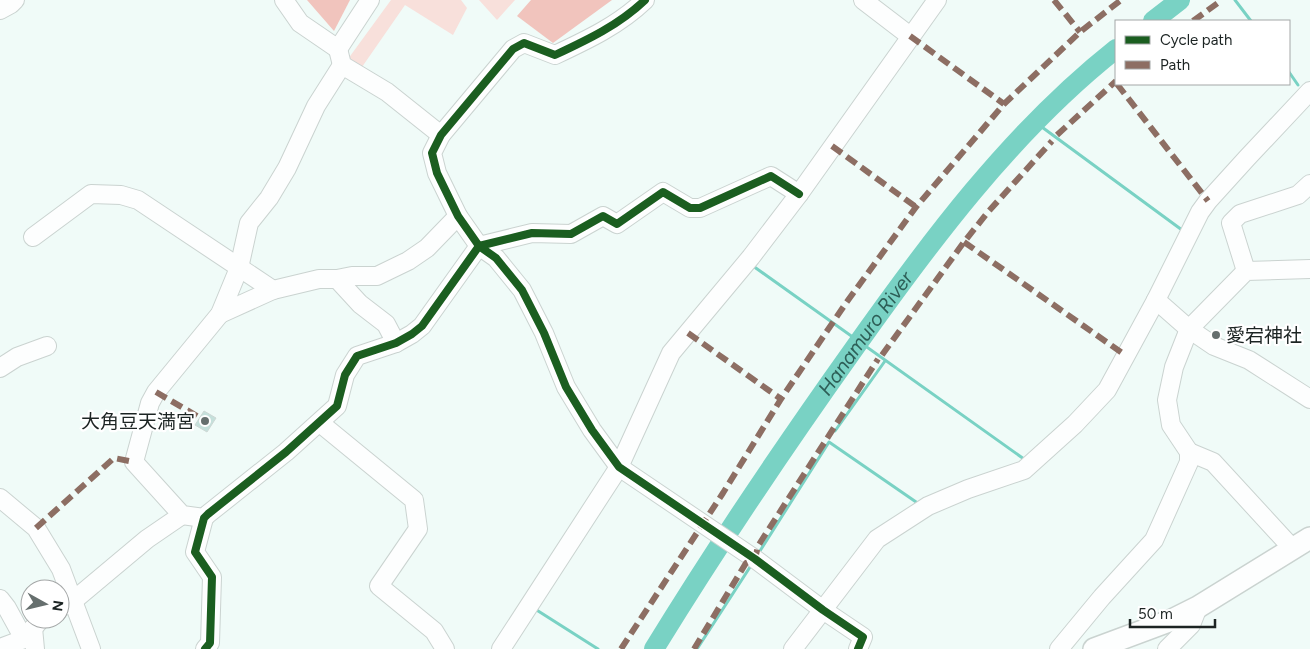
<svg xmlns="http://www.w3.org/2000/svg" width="1310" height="649" viewBox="0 0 1310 649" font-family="Figtree,'Noto Sans JP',sans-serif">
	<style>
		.green { fill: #f8e0db }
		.forest { fill: #f1c4bd }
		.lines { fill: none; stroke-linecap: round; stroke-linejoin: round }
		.stream { stroke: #79d2c4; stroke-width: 3 }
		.river { stroke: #79d2c4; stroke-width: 20 }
		.building { fill: #c5e0db; stroke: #ced8d5 }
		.minor-casing { stroke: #cad3d0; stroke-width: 20 }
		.major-casing { stroke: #cad3d0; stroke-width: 24 }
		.minor { stroke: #fdfefe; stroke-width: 18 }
		.major { stroke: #fdfefe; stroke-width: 21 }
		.quiet { stroke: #8d6e63; stroke-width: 6; stroke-dasharray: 12 6; stroke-linecap: butt }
		.cycleway-casing { stroke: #fff; stroke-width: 11 }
		.cycleway { stroke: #1b5e20; stroke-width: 8 }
		.poi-dot { fill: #666f6e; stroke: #fff; stroke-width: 2 }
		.labels { text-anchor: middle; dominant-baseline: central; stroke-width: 4.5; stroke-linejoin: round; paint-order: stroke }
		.poi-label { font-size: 19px; fill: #1c2423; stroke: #fff; text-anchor: start }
		.water-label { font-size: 20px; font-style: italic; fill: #2d5f57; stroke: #fff }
	</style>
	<rect width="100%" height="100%" fill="#f0fbf8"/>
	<!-- green -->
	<g class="green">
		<polygon points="391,0 461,0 467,8 453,35 405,5 362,67 348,59"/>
		<polygon points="479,0 515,0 497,20"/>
	</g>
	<!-- forest -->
	<g class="forest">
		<polygon points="307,0 350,0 334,31"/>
		<polygon points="531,0 612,0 553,43 517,16"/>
	</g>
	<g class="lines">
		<!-- stream -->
		<g class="stream">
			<polyline points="1235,0 1251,21"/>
			<polyline points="1289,72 1298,85"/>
			<polyline points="1035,122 1182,230"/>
			<polyline points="753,266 1024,459"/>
			<polyline points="835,431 885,361"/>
			<polyline points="758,554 829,442 919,504"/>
			<polyline points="535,609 598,649"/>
			<polyline points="697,649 752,564"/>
		</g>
		<!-- river -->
		<g class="river">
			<polyline points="1153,21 1180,0"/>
			<path id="s1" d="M654,649c62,-101 128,-199 197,-296 77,-109 160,-221 265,-304"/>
		</g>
	</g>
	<!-- building -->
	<polygon class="building" points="204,411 216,418 207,432 195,425"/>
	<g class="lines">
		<defs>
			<g id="minor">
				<polyline points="284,0 300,23 338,49 370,0"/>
				<path d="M645,0c-26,25 -58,40 -90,55l-31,-12 -11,6 -72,86 -9,18 5,20 21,43 21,30 17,12 26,32 22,43 22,54 26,43 27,37 136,92 68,51 40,27 -5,12"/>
				<polyline points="863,0 910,36"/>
				<polyline points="0,10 11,4 15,0"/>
				<polyline points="338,49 342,65 387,92 441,135"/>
				<polyline points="33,237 91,194 121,195 138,200 273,290 319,279 337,279 360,304 386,324 396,343"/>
				<polyline points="1246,271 1231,223 1240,214 1298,195 1310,184"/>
				<polyline points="337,279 352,276 377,276 408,261 427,248 458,216"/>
				<polyline points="1156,300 1189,329 1214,346 1249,360 1310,399"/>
				<polyline points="220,314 273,290"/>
				<polyline points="0,368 17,357 47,346"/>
				<polyline points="320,423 414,500 418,529 379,586 434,631 445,649"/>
				<polyline points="1189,452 1213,462 1293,549"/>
				<polyline points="0,498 36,528 61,569 91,649"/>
				<polyline points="204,518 182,515 134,462 150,403 156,392 220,314 239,268 249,223 269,198 287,168 316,106 342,65"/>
				<polyline points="0,599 7,608 24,639"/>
				<polyline points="60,608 73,601 147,539 182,515"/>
				<polyline points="33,628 35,649"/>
				<polyline points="0,648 24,639 41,619"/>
				<polyline points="205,649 210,643 212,577 195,552 204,518 208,514 286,452 337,406 345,375 357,356 396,343 412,334 422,326 479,246 532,233 571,234 603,216 617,224 663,192 690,208 700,208 771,176 799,194"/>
				<polyline points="501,649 619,467 671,353 751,257 799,194 937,0"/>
				<polyline points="793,649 877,539 928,506 968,489 1024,470 1075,424 1107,390 1156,300 1200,212 1208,201 1247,158 1310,91"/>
				<polyline points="1059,649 1102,597 1154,540 1189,462 1189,452 1171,425 1167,400 1174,367 1189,329 1246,271 1310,269"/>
				<polyline points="1167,649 1191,625 1198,607"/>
			</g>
			<polyline id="major" points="1094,649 1172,620 1198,607 1310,538"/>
		</defs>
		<!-- minor casing -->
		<use href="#minor" class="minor-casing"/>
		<!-- major casing -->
		<use href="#major" class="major-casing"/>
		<!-- minor -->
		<use href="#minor" class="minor"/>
		<!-- major -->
		<use href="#major" class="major"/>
		<!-- quiet -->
		<g class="quiet">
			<polyline points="1054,0 1080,32"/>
			<polyline points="1193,21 1222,0"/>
			<polyline points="910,36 1004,104"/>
			<polyline points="1117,84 1208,201"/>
			<polyline points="1057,135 1116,81"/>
			<polyline points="832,146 916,207"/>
			<polyline points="964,242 1125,355"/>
			<polyline points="688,333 781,399"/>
			<polyline points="882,355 964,242 988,212 1052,141"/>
			<polyline points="156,392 197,416"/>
			<polyline points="36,528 114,458 134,462"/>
			<polyline points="621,649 723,493 781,399 846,303 916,207 1004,104 1080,32 1121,0"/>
			<polyline points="694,649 746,563 755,559 758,546 878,359"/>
		</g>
		<defs>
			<g id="cycleway">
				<path d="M645,0c-26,25 -58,40 -90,55l-31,-12 -11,6 -72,86 -9,18 5,20 21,43 21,30 17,12 26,32 22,43 22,54 26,43 27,37 136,92 68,51 40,27 -5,12"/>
				<polyline points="205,649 210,643 212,577 195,552 204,518 208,514 286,452 337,406 345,375 357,356 396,343 412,334 422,326 479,246 532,233 571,234 603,216 617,224 663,192 690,208 700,208 771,176 799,194"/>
			</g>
		</defs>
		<!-- cycleway casing -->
		<use href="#cycleway" class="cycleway-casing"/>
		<!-- cycleway -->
		<use href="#cycleway" class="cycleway"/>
	</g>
	<!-- markers -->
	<g class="poi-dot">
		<circle cx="1216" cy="335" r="5"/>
		<circle cx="205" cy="421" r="5"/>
	</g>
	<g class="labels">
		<!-- poi labels -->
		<g class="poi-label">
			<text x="1226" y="335">愛宕神社</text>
			<text x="195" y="421" text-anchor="end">大角豆天満宮</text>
		</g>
		<!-- water labels -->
		<g class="water-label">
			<text stroke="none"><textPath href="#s1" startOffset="380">Hanamuro River</textPath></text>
		</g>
	</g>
	<!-- legend -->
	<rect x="1115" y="20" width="175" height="65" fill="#ffffff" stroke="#a4a7a7"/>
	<rect x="1125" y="36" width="25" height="8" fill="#1b5e20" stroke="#a4a7a7"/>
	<text x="1160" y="45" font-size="15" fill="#1c2423">Cycle path</text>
	<rect x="1125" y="61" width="25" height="8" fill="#8d6e63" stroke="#a4a7a7"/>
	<text x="1160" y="70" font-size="15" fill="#1c2423">Path</text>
	<!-- north arrow -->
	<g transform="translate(45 604) rotate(98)"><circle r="24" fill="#ffffff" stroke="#a4a7a7"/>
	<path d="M0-4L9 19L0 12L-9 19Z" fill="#666f6e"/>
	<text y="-8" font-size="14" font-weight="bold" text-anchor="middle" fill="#1c2423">N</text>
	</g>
	<!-- scale -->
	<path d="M1130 619v8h85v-8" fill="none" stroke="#1c2423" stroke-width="2.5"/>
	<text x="1138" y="619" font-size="15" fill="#1c2423" stroke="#ffffff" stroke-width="4" paint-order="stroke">50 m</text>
</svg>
